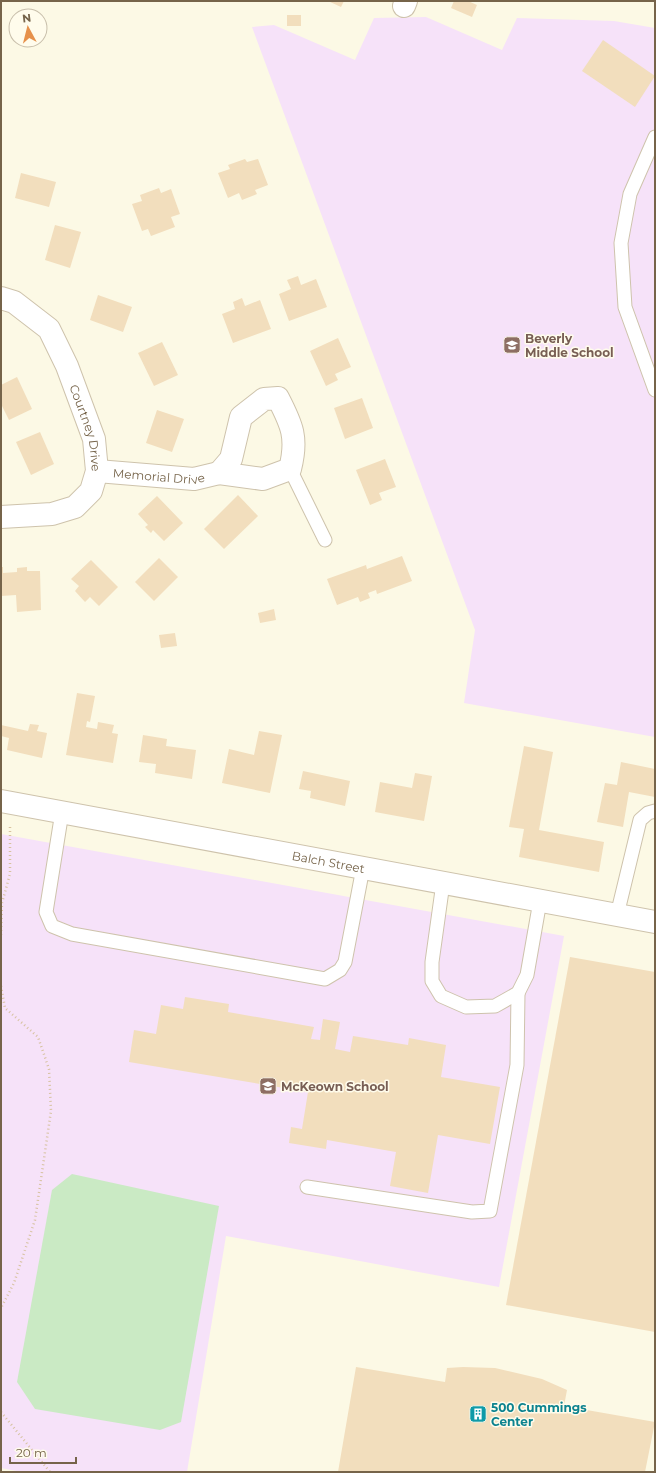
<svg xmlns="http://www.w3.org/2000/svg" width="656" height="1473" viewBox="0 0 656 1473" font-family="Montserrat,sans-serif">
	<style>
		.education { fill: #f6e2f9 }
		.green { fill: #caeac4 }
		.building { fill: #f2debd }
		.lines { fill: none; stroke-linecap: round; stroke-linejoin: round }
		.service-casing { stroke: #cec3ac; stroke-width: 15 }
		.minor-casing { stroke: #cec3ac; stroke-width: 24 }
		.tertiary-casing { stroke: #cec3ac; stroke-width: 24 }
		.path { stroke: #d7c2a0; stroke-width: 2.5; stroke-dasharray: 1 3; stroke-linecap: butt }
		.service { stroke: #fff; stroke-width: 13 }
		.minor { stroke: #fff; stroke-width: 22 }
		.tertiary { stroke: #fff; stroke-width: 22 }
		.labels { text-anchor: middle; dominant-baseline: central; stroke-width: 3; stroke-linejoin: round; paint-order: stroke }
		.education-label { font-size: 12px; font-weight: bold; fill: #785e54; stroke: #fffcec; text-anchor: start }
		.street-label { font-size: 12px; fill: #76644a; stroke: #fffcec }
		.culture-label { font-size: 12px; font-weight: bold; fill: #0d838f; stroke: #fffcec; text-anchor: start }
	</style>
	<rect width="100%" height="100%" fill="#fcf9e5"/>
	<!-- education -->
	<g class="education">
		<polygon points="426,17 502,50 517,18 614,21 655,28 655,737 464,703 475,630 252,27 274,25 355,60 374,18"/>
		<polygon points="1,834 564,936 499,1287 226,1236 187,1472 22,1472 1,1468"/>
	</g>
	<!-- green -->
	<polygon class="green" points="72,1174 219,1206 181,1422 160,1430 35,1409 17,1382 52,1190"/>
	<!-- building -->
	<g class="building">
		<polygon points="328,1 344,1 341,7"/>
		<polygon points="454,1 468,1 477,5 472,17 451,8"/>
		<rect x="287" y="15" width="14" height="11"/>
		<polygon points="603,40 655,76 635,107 582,71"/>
		<polygon points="245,159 247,162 258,159 268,185 255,190 257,194 242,200 239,193 228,198 218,173 230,169 228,165"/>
		<polygon points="21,173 56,182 49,207 15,198"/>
		<polygon points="159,188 161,193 171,189 180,214 171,217 175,227 151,236 148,229 142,231 132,204 142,201 140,195"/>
		<polygon points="55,225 81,232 70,268 45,260"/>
		<polygon points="298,276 301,285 316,279 327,307 289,321 279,294 291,289 287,280"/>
		<polygon points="98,295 132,307 123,332 90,320"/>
		<polygon points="242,298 245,306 260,300 271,329 233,343 222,314 235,309 233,302"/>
		<polygon points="338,338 351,367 335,374 338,380 326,386 310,351"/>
		<polygon points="162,342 178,375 154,386 138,353"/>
		<polygon points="17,377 32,409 9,420 1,404 1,385"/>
		<polygon points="362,398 373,428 345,439 334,408"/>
		<polygon points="157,410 184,419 172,452 146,443"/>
		<polygon points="40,432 54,464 31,475 16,442"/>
		<polygon points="385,459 396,487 379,493 382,500 370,505 356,470"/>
		<polygon points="238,495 258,516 224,549 204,529"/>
		<polygon points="157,496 183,523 164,541 153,530 151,533 145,527 148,525 138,514"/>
		<polygon points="402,556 412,581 377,594 376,590 368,593 370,598 360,602 358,597 337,605 327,579 366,565 367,569"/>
		<polygon points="159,558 178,577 154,601 135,582"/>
		<polygon points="91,560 118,587 99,606 90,597 85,602 75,591 79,586 71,579"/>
		<polygon points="1,567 3,567 3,573 17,572 17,568 27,567 27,571 40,571 41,610 17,612 16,595 1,596"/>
		<polygon points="274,609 276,620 260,623 258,613"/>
		<polygon points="175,633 177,646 161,648 159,635"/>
		<polygon points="77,693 95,696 90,722 87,721 86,727 97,729 98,722 114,725 112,733 118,734 113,763 66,755"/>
		<polygon points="30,724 39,725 37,731 47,733 42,758 7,750 9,738 1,736 1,725 28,731"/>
		<polygon points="259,731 282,735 270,793 222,783 229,749 254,755"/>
		<polygon points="143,735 167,739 166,746 196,750 192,779 155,773 156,764 139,762"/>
		<polygon points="524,746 553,752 539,830 604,842 599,872 519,857 524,829 509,827"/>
		<polygon points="621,762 655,769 655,797 629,792 623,827 597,822 605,783 617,785"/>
		<polygon points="303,771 350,781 345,806 310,798 311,791 299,789"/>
		<polygon points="415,773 432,776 424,821 375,812 380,782 412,788"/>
		<polygon points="570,957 655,972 655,1332 506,1305"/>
		<polygon points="185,997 229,1004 228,1012 314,1027 311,1039 320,1040 323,1019 340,1022 335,1049 350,1052 353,1036 408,1045 409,1038 446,1045 441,1077 500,1087 490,1144 438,1135 428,1193 390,1186 396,1152 327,1140 326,1149 289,1143 291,1127 302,1129 308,1092 129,1062 134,1030 156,1034 161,1005 183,1009"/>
		<polygon points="356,1367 445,1382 447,1368 463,1367 495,1368 542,1379 567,1390 564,1406 655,1422 645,1472 338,1472"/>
	</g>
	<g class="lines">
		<defs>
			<g id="service">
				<polyline points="655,137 630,194 621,243 625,307 655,390"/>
				<polyline points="290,469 325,540"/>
				<polyline points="62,812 46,912 52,926 72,934 325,979 340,970 345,962 363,868"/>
				<polyline points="443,883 432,962 432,981 441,996 466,1007 495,1006 518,993 527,975 540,901"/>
				<polyline points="617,915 640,820 648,813 655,811"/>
				<polyline points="307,1187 472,1212 490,1211 517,1065 518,993"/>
			</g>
			<g id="minor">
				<polyline points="404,6 406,1"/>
				<path id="s1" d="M1,298l13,4 35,27 18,37 27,73 3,32 -6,20 -16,16 -23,7 -51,3"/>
				<path d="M278,398c14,27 20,40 12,71l-27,10 -44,-6 12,-14 10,-42 23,-18z"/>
				<path id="s2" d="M97,471l97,8 25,-6"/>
			</g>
			<g id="tertiary">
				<path id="s3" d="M1,801l654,121"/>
			</g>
		</defs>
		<!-- service casing -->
		<use href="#service" class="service-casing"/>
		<!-- minor casing -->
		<use href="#minor" class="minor-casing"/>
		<!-- tertiary casing -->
		<use href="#tertiary" class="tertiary-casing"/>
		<!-- path -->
		<g class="path">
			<polyline points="1,935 2,903 10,874 10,825"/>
			<polyline points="1,986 5,1008 38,1037 49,1069 51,1111 35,1220 14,1283 1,1308"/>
			<polyline points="1,1412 50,1472"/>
		</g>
		<!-- service -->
		<use href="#service" class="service"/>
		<!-- minor -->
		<use href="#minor" class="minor"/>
		<!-- tertiary -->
		<use href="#tertiary" class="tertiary"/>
	</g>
	<!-- icons -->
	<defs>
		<symbol id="school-square" viewBox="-11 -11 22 22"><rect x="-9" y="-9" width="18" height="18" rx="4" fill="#8d6e63" stroke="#fffcec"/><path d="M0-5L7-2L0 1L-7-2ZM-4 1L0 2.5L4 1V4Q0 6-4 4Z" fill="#fff"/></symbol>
		<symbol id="building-square" viewBox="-11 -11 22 22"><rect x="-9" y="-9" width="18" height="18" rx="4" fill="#0f9aa8" stroke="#fffcec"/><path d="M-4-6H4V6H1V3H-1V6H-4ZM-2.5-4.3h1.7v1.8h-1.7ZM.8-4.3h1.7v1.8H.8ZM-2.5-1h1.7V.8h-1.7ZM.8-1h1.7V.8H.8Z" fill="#fff"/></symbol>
	</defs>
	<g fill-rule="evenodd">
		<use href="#school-square" x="502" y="335" width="20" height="20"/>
		<use href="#school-square" x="258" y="1076" width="20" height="20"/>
		<use href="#building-square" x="468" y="1404" width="20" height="20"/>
	</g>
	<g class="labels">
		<!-- education labels -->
		<g class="education-label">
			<text x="525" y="338">Beverly<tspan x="525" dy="14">Middle School</tspan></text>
			<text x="281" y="1086">McKeown School</text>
		</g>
		<!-- street labels -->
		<g class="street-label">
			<text stroke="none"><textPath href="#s1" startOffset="164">Courtney Drive</textPath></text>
			<text stroke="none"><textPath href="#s2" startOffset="62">Memorial Drive</textPath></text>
			<text stroke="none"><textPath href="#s3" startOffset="333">Balch Street</textPath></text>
		</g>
		<!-- culture labels -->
		<g class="culture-label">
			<text x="491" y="1407">500 Cummings<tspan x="491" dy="14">Center</tspan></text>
		</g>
	</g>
	<!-- border -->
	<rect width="656" height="1473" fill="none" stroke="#76644a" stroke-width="4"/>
	<!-- north arrow -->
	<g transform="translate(28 28) rotate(353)"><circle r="19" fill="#fffcec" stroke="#c8bfab"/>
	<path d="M0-3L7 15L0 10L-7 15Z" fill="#e6914b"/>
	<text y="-6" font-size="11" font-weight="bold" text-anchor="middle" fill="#76644a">N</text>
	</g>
	<!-- scale -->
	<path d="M10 1457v6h66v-6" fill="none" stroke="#76644a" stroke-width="2"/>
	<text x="16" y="1457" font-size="12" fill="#76644a" stroke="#fffcec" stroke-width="3" paint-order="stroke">20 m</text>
</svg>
